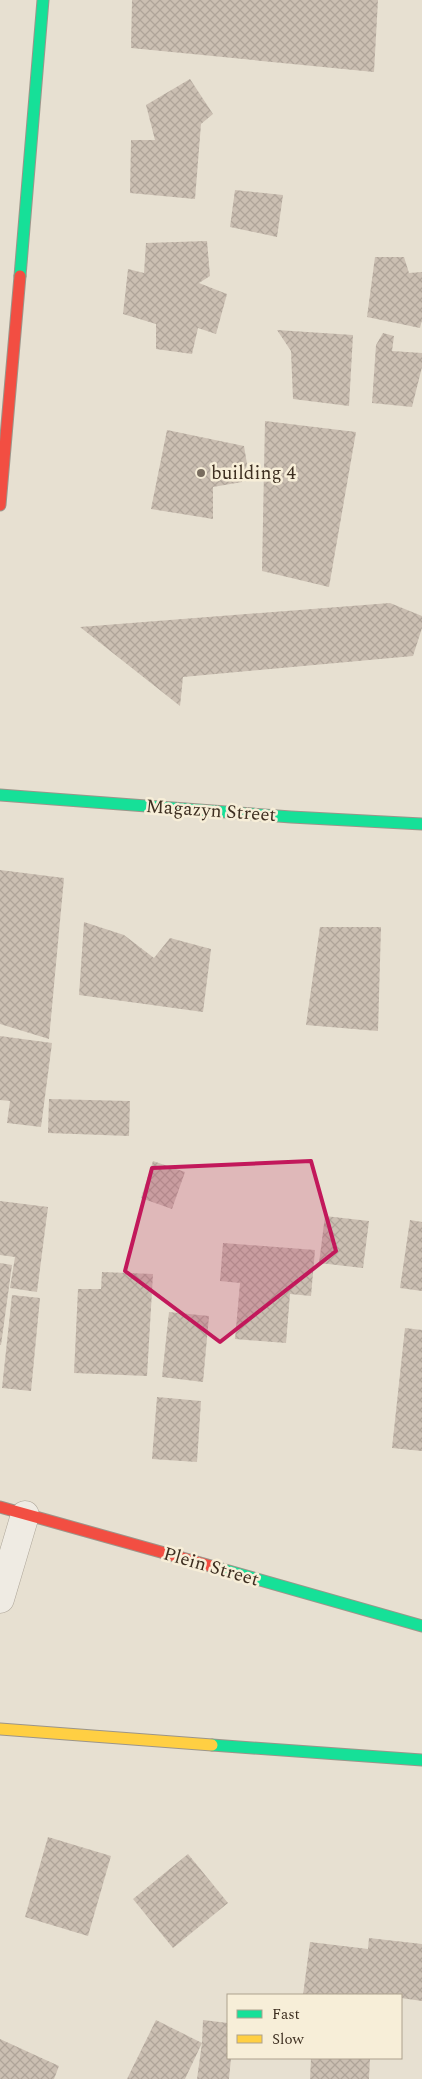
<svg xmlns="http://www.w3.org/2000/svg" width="422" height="2079" viewBox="0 0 422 2079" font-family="Spectral,serif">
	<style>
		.building { fill: url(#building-cross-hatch) }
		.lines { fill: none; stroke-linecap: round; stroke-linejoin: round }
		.street-casing { stroke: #ada599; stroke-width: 29 }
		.fast-casing { stroke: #9c958a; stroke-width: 13 }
		.slow-casing { stroke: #9c958a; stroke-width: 13 }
		.jam-casing { stroke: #9c958a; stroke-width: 13 }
		.street { stroke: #efebe3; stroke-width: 28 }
		.fast { stroke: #16e098; stroke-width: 11 }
		.slow { stroke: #ffcf43; stroke-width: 11 }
		.jam { stroke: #f24e42; stroke-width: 11 }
		.marked { fill: #c2185b; fill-opacity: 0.2; stroke: #c2185b; stroke-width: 4; stroke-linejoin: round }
		.poi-dot { fill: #786c5e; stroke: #f7eed8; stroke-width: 2 }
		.labels { text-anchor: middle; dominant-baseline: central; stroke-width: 5; stroke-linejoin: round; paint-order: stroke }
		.poi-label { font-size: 19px; fill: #3d2e20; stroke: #f7eed8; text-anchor: start }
		.street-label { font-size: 19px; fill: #3d2e20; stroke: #f7eed8 }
	</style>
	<defs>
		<pattern id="building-cross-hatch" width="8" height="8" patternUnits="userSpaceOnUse" patternTransform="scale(1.25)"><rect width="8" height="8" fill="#cbbfb2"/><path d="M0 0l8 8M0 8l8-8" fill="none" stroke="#afa499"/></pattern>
	</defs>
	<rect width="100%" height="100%" fill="#e7e0d1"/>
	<!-- building -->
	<g class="building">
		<polygon points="132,0 378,0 374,72 131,48"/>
		<polygon points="190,79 213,114 201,124 195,199 130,193 131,140 155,140 146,105"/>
		<polygon points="235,190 283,195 277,237 230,227"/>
		<polygon points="207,241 210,276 199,283 227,294 216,334 198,328 192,354 156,349 156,324 123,314 128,269 144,273 146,243"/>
		<polygon points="375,257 404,257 409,273 422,272 422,320 420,328 367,317"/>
		<polygon points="277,330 353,335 349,406 293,399 291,351"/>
		<polygon points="383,333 394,336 392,351 422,353 422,367 412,407 372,403 376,345"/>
		<polygon points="265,421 356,432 329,587 262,571"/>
		<polygon points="167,430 244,446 247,464 242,482 213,487 213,519 151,509"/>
		<polygon points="390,603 422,616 422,628 413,656 183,677 180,706 80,627"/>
		<polygon points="0,870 64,878 49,1039 0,1024"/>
		<polygon points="84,922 124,935 154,958 170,938 211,949 203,1012 79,995"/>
		<polygon points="320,927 381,927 378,1031 306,1025"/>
		<polygon points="0,1036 52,1043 41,1127 7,1123 10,1101 0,1100"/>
		<polygon points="49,1099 130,1101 129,1136 48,1133"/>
		<polygon points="153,1161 185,1172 172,1209 141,1198"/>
		<polygon points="0,1201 48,1207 37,1292 10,1288 15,1257 0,1255"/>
		<polygon points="325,1216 369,1221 363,1268 319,1263"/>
		<polygon points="410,1220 422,1222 422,1291 400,1288"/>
		<polygon points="223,1243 315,1250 311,1296 290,1294 286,1343 235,1339 240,1283 220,1281"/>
		<polygon points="0,1263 12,1265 1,1345 0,1345"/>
		<polygon points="102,1272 153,1274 147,1376 74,1373 78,1289 101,1289"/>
		<polygon points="12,1295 40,1298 31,1391 2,1388"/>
		<polygon points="169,1312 209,1316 203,1382 162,1377"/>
		<polygon points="405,1328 422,1330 422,1451 392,1448"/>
		<polygon points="157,1397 201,1401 197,1462 152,1459"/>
		<polygon points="48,1837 111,1856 88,1936 25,1917"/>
		<polygon points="188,1854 228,1903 173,1948 133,1899"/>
		<polygon points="369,1938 422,1944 422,2001 401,1998 401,1995 303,1995 310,1942 368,1949"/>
		<polygon points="156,2020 202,2043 203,2020 228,2023 228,2058 231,2058 229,2079 197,2079 202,2043 185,2079 127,2079"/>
		<polygon points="0,2039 59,2066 54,2079 0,2079"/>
		<polygon points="311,2058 370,2058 369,2079 310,2079"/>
	</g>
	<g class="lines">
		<defs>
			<polyline id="street" points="0,1599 25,1515"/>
			<g id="fast">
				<polyline points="20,276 43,0"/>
				<polyline points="0,795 291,817 422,824"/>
				<polyline points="218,1568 422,1626"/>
				<polyline points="212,1745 422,1760"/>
			</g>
			<polyline id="slow" points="0,1729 212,1745"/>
			<g id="jam">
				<polyline points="0,505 20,276"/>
				<polyline points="0,1507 218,1568"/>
			</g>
		</defs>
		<!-- street casing -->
		<use href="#street" class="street-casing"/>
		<!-- fast casing -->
		<use href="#fast" class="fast-casing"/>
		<!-- slow casing -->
		<use href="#slow" class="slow-casing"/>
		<!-- jam casing -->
		<use href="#jam" class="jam-casing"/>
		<!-- street -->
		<use href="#street" class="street"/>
		<!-- fast -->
		<use href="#fast" class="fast"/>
		<!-- slow -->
		<use href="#slow" class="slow"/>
		<!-- jam -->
		<use href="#jam" class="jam"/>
	</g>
	<!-- marked area -->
	<path class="marked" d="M311,1161l25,90 -116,91 -95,-71 27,-103z"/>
	<!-- markers -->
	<circle class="poi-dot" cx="201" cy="473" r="5"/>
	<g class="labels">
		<!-- poi labels -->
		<g class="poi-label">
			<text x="211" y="473">building 4</text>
		</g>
		<!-- street labels -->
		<g class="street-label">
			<text transform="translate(211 811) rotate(4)">Magazyn Street</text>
			<text transform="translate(211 1567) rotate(16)">Plein Street</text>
		</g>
	</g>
	<!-- legend -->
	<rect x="227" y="1994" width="175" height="65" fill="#f7eed8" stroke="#ada18e"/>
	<rect x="237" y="2010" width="25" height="8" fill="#16e098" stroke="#ada18e"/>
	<text x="272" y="2019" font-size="15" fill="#3d2e20">Fast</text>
	<rect x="237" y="2035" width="25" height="8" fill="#ffcf43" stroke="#ada18e"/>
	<text x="272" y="2044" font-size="15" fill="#3d2e20">Slow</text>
</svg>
